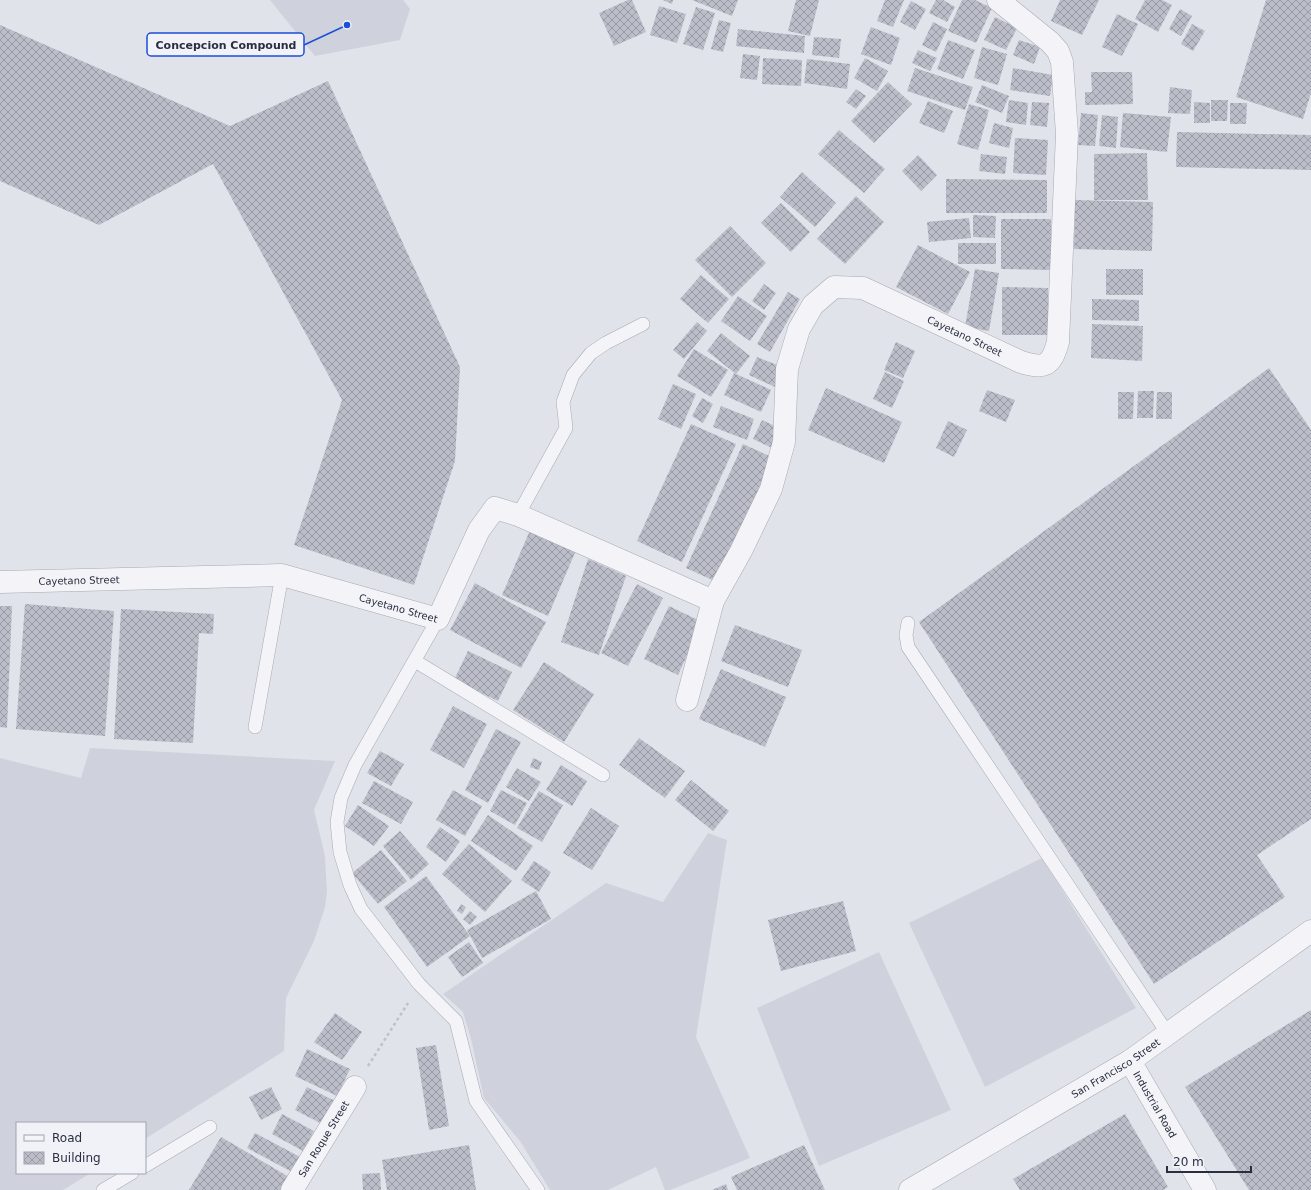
<svg xmlns="http://www.w3.org/2000/svg" width="1311" height="1190" viewBox="0 0 1311 1190" font-family="'DejaVu Sans',sans-serif">
	<style>
		.built { fill: #cfd2dc }
		.building { fill: url(#building-cross-hatch) }
		.lines { fill: none; stroke-linecap: round; stroke-linejoin: round }
		.service-casing { stroke: #a6a9b4; stroke-width: 14 }
		.minor-casing { stroke: #a6a9b4; stroke-width: 23 }
		.path { stroke: #bfc1c8; stroke-width: 2.5; stroke-dasharray: 3 3; stroke-linecap: butt }
		.service { stroke: #f4f4f8; stroke-width: 13 }
		.minor { stroke: #f4f4f8; stroke-width: 22 }
		.labels { text-anchor: middle; dominant-baseline: central; stroke-width: 3; stroke-linejoin: round; paint-order: stroke }
		.street-label { font-size: 10px; fill: #292e41; stroke: #f0f2f7 }
		.leader { fill: none; stroke: #1d4ed8; stroke-width: 1.5 }
		.callout-dot { fill: #1d4ed8; stroke: #f0f2f7; stroke-width: 1.5 }
		.callout { fill: #f0f2f7; stroke: #1d4ed8; stroke-width: 1.5 }
		.callout-label { font-size: 11px; text-anchor: middle; font-weight: bold; fill: #292e41 }
	</style>
	<defs>
		<pattern id="building-cross-hatch" width="8" height="8" patternUnits="userSpaceOnUse"><rect width="8" height="8" fill="#bbbec9"/><path d="M0 0l8 8M0 8l8-8" fill="none" stroke="#989ba5"/></pattern>
	</defs>
	<rect width="100%" height="100%" fill="#e1e3ea"/>
	<!-- built -->
	<g class="built">
		<polygon points="270,0 403,0 410,9 400,40 315,56"/>
		<polygon points="90,748 335,761 314,810 325,856 327,892 325,907 314,941 286,998 284,1051 145,1139 145,1123 17,1123 17,1173 91,1173 63,1190 0,1190 0,758 81,778"/>
		<polygon points="708,833 727,840 696,1037 750,1158 670,1190 665,1190 656,1167 608,1190 550,1190 520,1141 484,1098 471,1039 463,1012 443,994 606,883 663,902"/>
		<polygon points="1042,858 1136,1008 985,1087 909,923"/>
		<polygon points="879,952 951,1110 819,1166 757,1008"/>
	</g>
	<!-- building -->
	<g class="building">
		<polygon points="628,0 632,0 646,32 614,46 599,13"/>
		<polygon points="663,0 673,0 672,4"/>
		<polygon points="692,0 738,0 732,16"/>
		<polygon points="796,0 819,0 810,36 788,31"/>
		<polygon points="885,0 904,0 893,27 877,21"/>
		<polygon points="936,0 943,0 955,7 947,22 929,13"/>
		<polygon points="962,0 975,0 992,8 976,43 948,31"/>
		<polygon points="1060,0 1099,0 1082,35 1051,21"/>
		<polygon points="1145,0 1162,0 1172,5 1158,32 1135,19"/>
		<polygon points="1266,0 1311,0 1311,93 1303,119 1236,97"/>
		<polygon points="911,1 926,9 915,30 900,22"/>
		<polygon points="659,6 686,14 677,43 650,35"/>
		<polygon points="696,7 715,13 703,50 683,44"/>
		<polygon points="1180,9 1192,16 1181,36 1169,29"/>
		<polygon points="1117,14 1138,24 1122,56 1102,47"/>
		<polygon points="995,17 1017,28 1006,50 984,40"/>
		<polygon points="719,20 731,23 723,52 711,49"/>
		<polygon points="933,22 947,29 936,52 922,45"/>
		<polygon points="1192,24 1205,31 1193,51 1181,44"/>
		<polygon points="0,25 230,126 328,81 460,367 455,461 414,585 294,545 342,400 213,164 99,225 0,181"/>
		<polygon points="871,27 900,38 891,65 861,54"/>
		<polygon points="738,29 805,36 804,53 736,46"/>
		<polygon points="814,37 841,39 839,58 812,55"/>
		<polygon points="948,40 975,50 963,79 937,69"/>
		<polygon points="1019,40 1040,47 1034,64 1013,55"/>
		<polygon points="982,47 1007,54 998,85 974,78"/>
		<polygon points="918,50 937,58 930,71 912,63"/>
		<polygon points="743,54 760,56 757,80 740,78"/>
		<polygon points="763,58 802,60 801,86 762,84"/>
		<polygon points="865,58 888,71 877,91 854,78"/>
		<polygon points="807,59 850,64 847,89 804,83"/>
		<polygon points="915,68 973,87 965,110 907,91"/>
		<polygon points="1013,68 1053,75 1050,96 1010,90"/>
		<polygon points="1091,72 1132,72 1133,104 1085,105 1085,92 1092,92"/>
		<polygon points="888,82 912,104 874,143 851,121"/>
		<polygon points="982,85 1009,96 1002,113 975,102"/>
		<polygon points="1170,87 1192,90 1190,114 1168,113"/>
		<polygon points="856,89 866,96 856,109 846,102"/>
		<polygon points="1009,100 1028,103 1026,125 1006,122"/>
		<polygon points="1211,100 1228,100 1227,121 1211,121"/>
		<polygon points="928,101 953,111 944,133 919,123"/>
		<polygon points="1032,102 1049,103 1047,127 1030,125"/>
		<polygon points="1194,102 1210,103 1210,123 1194,123"/>
		<polygon points="1230,103 1247,103 1246,124 1230,124"/>
		<polygon points="969,104 989,110 978,150 957,144"/>
		<polygon points="1081,113 1098,115 1095,146 1078,145"/>
		<polygon points="1123,113 1171,117 1167,152 1120,147"/>
		<polygon points="1102,115 1118,117 1116,148 1099,146"/>
		<polygon points="994,123 1013,128 1009,148 989,143"/>
		<polygon points="839,130 885,169 864,193 818,154"/>
		<polygon points="1177,132 1311,135 1311,170 1176,167"/>
		<polygon points="1015,138 1048,140 1046,175 1013,173"/>
		<polygon points="1147,153 1148,200 1094,200 1094,154"/>
		<polygon points="981,154 1007,157 1005,174 979,171"/>
		<polygon points="918,155 937,175 921,191 902,171"/>
		<polygon points="802,172 836,203 815,227 780,197"/>
		<polygon points="946,179 1047,180 1047,213 946,213"/>
		<polygon points="856,196 884,222 845,264 817,239"/>
		<polygon points="1075,200 1153,202 1152,251 1074,249"/>
		<polygon points="781,203 810,232 791,252 761,223"/>
		<polygon points="973,215 996,216 995,238 973,237"/>
		<polygon points="969,218 971,238 929,242 927,222"/>
		<polygon points="1001,219 1051,219 1051,270 1001,269"/>
		<polygon points="730,226 766,263 732,297 695,260"/>
		<rect x="958" y="243" width="38" height="21"/>
		<polygon points="918,245 970,272 948,314 896,287"/>
		<polygon points="975,269 999,273 989,331 965,327"/>
		<rect x="1106" y="269" width="37" height="26"/>
		<polygon points="701,275 729,299 708,323 680,299"/>
		<polygon points="764,284 776,293 764,310 752,301"/>
		<polygon points="1002,287 1048,288 1048,335 1002,335"/>
		<polygon points="788,292 800,299 770,352 757,344"/>
		<polygon points="738,296 767,316 750,341 721,321"/>
		<polygon points="1092,299 1139,300 1139,321 1092,320"/>
		<polygon points="697,322 707,331 684,359 673,350"/>
		<polygon points="1092,324 1143,326 1142,361 1091,358"/>
		<polygon points="721,333 750,356 736,374 707,351"/>
		<polygon points="896,342 915,351 903,378 884,370"/>
		<polygon points="694,349 728,370 711,397 677,376"/>
		<polygon points="757,357 785,368 777,388 749,375"/>
		<polygon points="1269,368 1311,430 1311,819 1257,855 1285,897 1154,984 919,622"/>
		<polygon points="885,372 904,381 892,408 873,399"/>
		<polygon points="734,373 771,390 761,412 724,395"/>
		<polygon points="673,384 696,394 681,429 658,419"/>
		<polygon points="826,388 902,422 884,463 808,430"/>
		<polygon points="987,390 1015,400 1006,422 979,411"/>
		<polygon points="1138,391 1154,391 1153,418 1137,418"/>
		<polygon points="1118,392 1134,392 1133,419 1118,419"/>
		<polygon points="1157,392 1172,392 1172,419 1156,419"/>
		<polygon points="702,398 713,404 703,423 692,416"/>
		<polygon points="721,406 754,419 747,440 713,427"/>
		<polygon points="762,420 781,429 772,448 753,439"/>
		<polygon points="948,421 967,430 954,457 936,448"/>
		<polygon points="691,424 736,444 682,562 637,541"/>
		<polygon points="743,444 776,459 719,583 686,568"/>
		<polygon points="531,528 577,548 548,616 502,595"/>
		<polygon points="588,559 626,576 599,655 561,642"/>
		<polygon points="475,583 546,622 521,668 450,630"/>
		<polygon points="637,584 663,598 628,666 601,653"/>
		<polygon points="25,604 114,611 105,736 16,729"/>
		<polygon points="0,606 12,606 7,728 0,727"/>
		<polygon points="669,606 702,622 678,675 644,659"/>
		<polygon points="121,609 214,614 213,634 199,633 193,743 114,739"/>
		<polygon points="735,625 802,650 788,687 721,661"/>
		<polygon points="468,651 512,672 498,701 454,680"/>
		<polygon points="544,662 594,694 564,742 513,710"/>
		<polygon points="721,669 786,697 765,747 699,719"/>
		<polygon points="453,706 487,724 464,768 430,750"/>
		<polygon points="496,729 521,742 488,803 465,790"/>
		<polygon points="639,738 685,771 665,798 619,765"/>
		<polygon points="380,751 404,764 391,786 367,773"/>
		<polygon points="533,758 542,762 539,770 530,767"/>
		<polygon points="561,765 587,781 572,806 546,790"/>
		<polygon points="517,768 541,782 529,801 506,787"/>
		<polygon points="691,780 729,811 713,831 675,800"/>
		<polygon points="374,781 413,802 401,824 362,803"/>
		<polygon points="453,790 482,806 465,836 436,820"/>
		<polygon points="501,790 527,803 515,825 490,811"/>
		<polygon points="539,791 563,805 542,842 517,828"/>
		<polygon points="358,805 389,826 374,846 345,826"/>
		<polygon points="591,808 619,826 592,870 563,853"/>
		<polygon points="488,815 533,846 516,871 471,841"/>
		<polygon points="440,827 460,841 446,862 426,847"/>
		<polygon points="400,831 429,864 411,880 383,846"/>
		<polygon points="469,844 512,881 485,912 442,874"/>
		<polygon points="381,850 407,881 378,904 352,873"/>
		<polygon points="534,861 551,872 539,892 521,880"/>
		<polygon points="426,876 470,936 427,967 384,907"/>
		<polygon points="536,891 551,919 482,958 467,930"/>
		<polygon points="843,901 856,951 781,971 768,920"/>
		<polygon points="461,904 466,907 462,914 457,911"/>
		<polygon points="470,911 477,917 470,925 463,919"/>
		<polygon points="469,942 483,963 462,977 448,957"/>
		<polygon points="1311,1010 1311,1190 1249,1190 1185,1087"/>
		<polygon points="335,1013 362,1032 342,1060 314,1042"/>
		<polygon points="436,1045 449,1126 429,1130 416,1048"/>
		<polygon points="307,1049 350,1069 337,1096 295,1076"/>
		<polygon points="271,1087 282,1109 261,1120 249,1097"/>
		<polygon points="307,1087 335,1101 322,1124 295,1110"/>
		<polygon points="282,1114 314,1131 303,1151 272,1134"/>
		<polygon points="1125,1114 1168,1187 1163,1190 1020,1190 1013,1179"/>
		<polygon points="255,1133 302,1158 294,1173 247,1148"/>
		<polygon points="221,1137 289,1177 281,1190 189,1190"/>
		<polygon points="469,1145 476,1190 387,1190 382,1160"/>
		<polygon points="804,1145 825,1190 737,1190 731,1177"/>
		<polygon points="380,1173 381,1190 363,1190 362,1174"/>
		<polygon points="726,1184 728,1190 712,1190"/>
	</g>
	<g class="lines">
		<defs>
			<g id="service">
				<polyline points="518,515 566,428 563,402 573,375 591,353 606,343 643,324"/>
				<polyline points="438,619 355,765 341,798 337,822 340,852 350,885 361,909 419,984 456,1021 476,1101 538,1190"/>
				<polyline points="908,623 906,635 908,647 1168,1034"/>
				<polyline points="415,661 603,775"/>
				<polyline points="255,727 282,575"/>
				<polyline points="145,1166 210,1127"/>
				<polyline points="103,1190 132,1173"/>
			</g>
			<g id="minor">
				<path id="s1" d="M0,582l282,-7 156,44 41,-89 16,-22 23,7 195,86"/>
				<path id="s2" d="M687,700l26,-99 28,-50 30,-62 13,-47 3,-73 12,-40 14,-24 21,-18 29,1 158,74c23,7 30,5 37,-20l9,-208 -5,-72 -4,-11 -8,-9 -52,-42"/>
				<path id="s3" d="M1130,1061l75,129"/>
				<path id="s4" d="M292,1190l63,-103"/>
				<path id="s5" d="M910,1190l220,-129 181,-130"/>
			</g>
		</defs>
		<!-- service casing -->
		<use href="#service" class="service-casing"/>
		<!-- minor casing -->
		<use href="#minor" class="minor-casing"/>
		<!-- path -->
		<polyline class="path" points="368,1066 408,1003"/>
		<!-- service -->
		<use href="#service" class="service"/>
		<!-- minor -->
		<use href="#minor" class="minor"/>
	</g>
	<g class="labels">
		<!-- street labels -->
		<g class="street-label">
			<text stroke="none"><textPath href="#s2" startOffset="589">Cayetano Street</textPath></text>
			<text stroke="none"><textPath href="#s1" startOffset="79">Cayetano Street</textPath></text>
			<text stroke="none"><textPath href="#s1" startOffset="403">Cayetano Street</textPath></text>
			<text stroke="none"><textPath href="#s5" startOffset="239">San Francisco Street</textPath></text>
			<text stroke="none"><textPath href="#s3" startOffset="50">Industrial Road</textPath></text>
			<text stroke="none"><textPath href="#s4" startOffset="60">San Roque Street</textPath></text>
		</g>
	</g>
	<!-- callouts -->
	<path class="leader" d="M347 25L304 45"/>
	<circle class="callout-dot" cx="347" cy="25" r="4"/>
	<rect class="callout" x="147" y="33" width="157" height="23" rx="4"/>
	<g class="callout-label">
		<text x="226" y="49">Concepcion Compound</text>
	</g>
	<!-- legend -->
	<rect x="16" y="1122" width="130" height="52" fill="#f0f2f7" stroke="#a0a4ae"/>
	<rect x="24" y="1135" width="20" height="6" fill="#f4f4f8" stroke="#a0a4ae"/>
	<text x="52" y="1142" font-size="12" fill="#292e41">Road</text>
	<rect x="24" y="1152" width="20" height="12" fill="url(#building-cross-hatch)" stroke="#a0a4ae"/>
	<text x="52" y="1162" font-size="12" fill="#292e41">Building</text>
	<!-- scale -->
	<path d="M1167 1166v6h84v-6" fill="none" stroke="#292e41" stroke-width="2"/>
	<text x="1173" y="1166" font-size="12" fill="#292e41" stroke="#f0f2f7" stroke-width="3" paint-order="stroke">20 m</text>
</svg>
